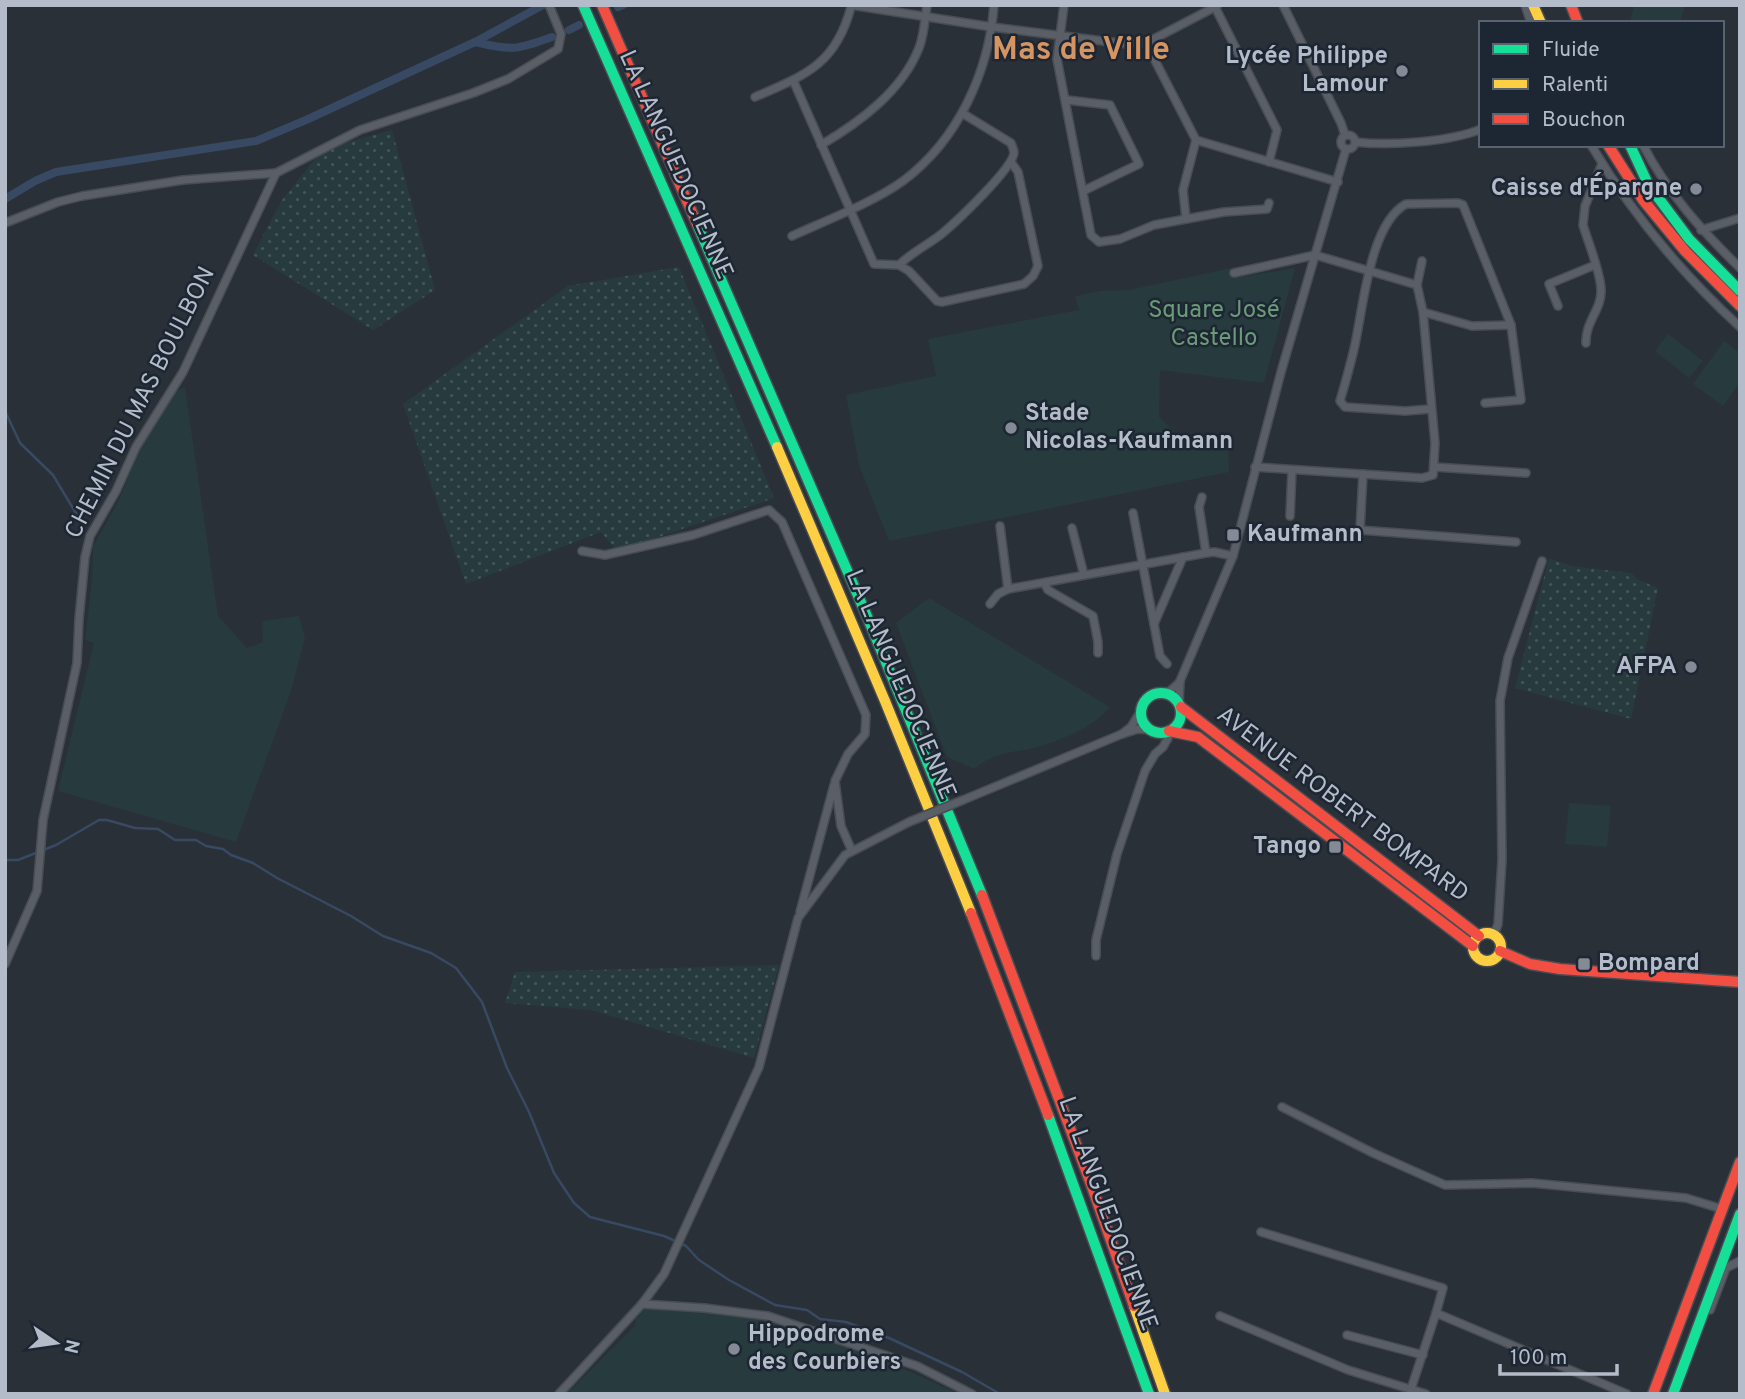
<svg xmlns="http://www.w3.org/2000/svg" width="1745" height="1399" viewBox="0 0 1745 1399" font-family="Overpass,sans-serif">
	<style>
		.green { fill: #273a3e }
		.garden { fill: url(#garden-dots) }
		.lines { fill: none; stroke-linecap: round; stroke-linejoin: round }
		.stream { stroke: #384963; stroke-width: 2.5 }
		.canal { stroke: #384963; stroke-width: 8 }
		.street-casing { stroke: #484c53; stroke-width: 10 }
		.fast-casing { stroke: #484c53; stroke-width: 13 }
		.slow-casing { stroke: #484c53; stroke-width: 13 }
		.jam-casing { stroke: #484c53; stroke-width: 13 }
		.street { stroke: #5a5e66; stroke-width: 7 }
		.fast { stroke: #16e098; stroke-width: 10 }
		.slow { stroke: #ffcf43; stroke-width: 10 }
		.jam { stroke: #f24e42; stroke-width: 10 }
		.street-bridge-casing { stroke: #484c53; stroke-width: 10; stroke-linecap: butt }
		.street-bridge { stroke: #5a5e66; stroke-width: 7 }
		.poi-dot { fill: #848b96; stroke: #1d2633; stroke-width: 2.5 }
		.labels { text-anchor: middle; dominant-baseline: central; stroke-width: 5; stroke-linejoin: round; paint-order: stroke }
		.poi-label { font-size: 24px; font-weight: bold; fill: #b4bcc9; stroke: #1d2633; text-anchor: end }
		.street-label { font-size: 24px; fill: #b4bcc9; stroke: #1d2633 }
		.park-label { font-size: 24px; fill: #6b9a76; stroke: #1d2633 }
		.district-label { font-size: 32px; font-weight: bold; fill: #d59563; stroke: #1d2633 }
	</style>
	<defs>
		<pattern id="garden-dots" width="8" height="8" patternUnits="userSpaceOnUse" patternTransform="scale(1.75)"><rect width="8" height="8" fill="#273a3e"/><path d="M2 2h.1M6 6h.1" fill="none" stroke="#445559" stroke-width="1.8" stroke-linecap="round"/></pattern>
	</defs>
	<rect width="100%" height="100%" fill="#2a3038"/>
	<!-- green -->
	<g class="green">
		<polygon points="1634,5 1685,5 1680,23 1630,23"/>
		<polygon points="1232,268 1235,278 1295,268 1264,383 1160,370 1159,417 1182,439 1228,445 1229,472 889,541 859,465 846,395 936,376 928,339 1079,310 1075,296 1101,291 1129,290"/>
		<polygon points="1668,334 1703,361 1689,378 1655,351"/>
		<polygon points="1724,341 1740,353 1740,382 1723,406 1693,384"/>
		<polygon points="185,387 218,616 247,648 263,642 262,621 299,616 305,638 291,691 236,842 58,791 94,643 85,640 92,579 93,547 119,500 142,443 171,394"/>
		<path d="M929,598l181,109c-16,19 -41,30 -65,38 -29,9 -46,4 -71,24l-27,-12 -51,-134z"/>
		<polygon points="1569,803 1611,806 1607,847 1565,844"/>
		<path d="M647,1307l118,12 1,2c68,19 128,41 192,73h-391l68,-68 1,-7z"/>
	</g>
	<!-- garden -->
	<g class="garden">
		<polygon points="392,130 435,290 373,330 253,255 282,200 323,149"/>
		<polygon points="679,267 774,498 617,551 601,532 466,584 403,404 568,286"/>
		<polygon points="1549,558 1571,566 1631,573 1637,579 1658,588 1631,719 1515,688"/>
		<polygon points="779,965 754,1058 591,1010 505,1003 515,972"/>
	</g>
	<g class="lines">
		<!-- stream -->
		<g class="stream">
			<polyline points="5,411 20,443 53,475 83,525"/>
			<polyline points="5,860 18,860 56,845 99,820 107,820 135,828 158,829 175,840 196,840 206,846 223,849 231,855 253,863 277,878 351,916 383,936 431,953 456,968 482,1002 507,1068 529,1112 554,1173 574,1203 590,1217 664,1236 686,1246 699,1260 729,1280 775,1305 807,1310 820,1319 846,1322 889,1338 962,1372 1000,1394"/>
		</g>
		<!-- canal -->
		<g class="canal">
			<polyline points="618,7 623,5"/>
			<polyline points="569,30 579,25"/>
			<path d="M475,42c37,9 41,8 77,-5"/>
			<polyline points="5,199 35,181 56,172 256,141 306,120 475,42 543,5"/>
		</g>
		<defs>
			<g id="street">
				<polyline points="851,5 992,27 1127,44 1146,43 1196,140 1338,182"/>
				<polyline points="1064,5 1057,59 1091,235 1099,242 1120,239 1154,225 1186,219 1183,190 1196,140"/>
				<polyline points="1214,5 1277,130 1269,162"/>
				<polyline points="1283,5 1341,123 1345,135"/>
				<polyline points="1525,5 1531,23"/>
				<polyline points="1146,43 1217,6"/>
				<polyline points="793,80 874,264 899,265 909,271 937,301 942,302 1024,284 1033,276 1038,266 1018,172 1011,162"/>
				<path d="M755,97c51,-22 81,-33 96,-90"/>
				<polyline points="1067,100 1110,105 1139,164 1083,191"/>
				<circle cx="1348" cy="142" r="7"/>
				<path d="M1355,142c34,4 95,0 126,-13"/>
				<path d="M821,145c39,-23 81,-54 98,-97 5,-13 6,-29 8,-43"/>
				<path d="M1591,145c41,69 90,128 149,182"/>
				<path d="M1643,145c24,47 59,86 97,123"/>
				<polyline points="1186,219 1224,212 1267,209 1269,203"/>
				<polyline points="5,223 58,202 82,196 183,180 276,173"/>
				<polyline points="1701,230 1740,218"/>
				<path d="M792,236c33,-15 82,-34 111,-55 55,-41 86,-109 91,-176"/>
				<path d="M899,265c14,-14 31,-21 45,-33 14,-12 68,-63 70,-79 0,-3 -2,-7 -3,-10l-49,-30"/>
				<polyline points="1234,273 1315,255 1417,285 1423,312 1435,443 1433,475 1422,478 1255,467"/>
				<polyline points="1417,285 1422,261"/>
				<polyline points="1558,306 1549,284 1595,265"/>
				<polyline points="1423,312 1472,326 1511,325"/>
				<path d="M1586,343c-1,-21 16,-34 15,-53 0,-17 -13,-48 -18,-65l2,-19 17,-42"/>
				<path d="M1431,409l-26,2 -60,-4 -5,-6c5,-17 10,-35 14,-52 9,-38 15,-125 52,-145l52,-1 5,2 48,120 10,75 -36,3"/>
				<polyline points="1434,467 1526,473"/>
				<polyline points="1363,474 1360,530 1516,542"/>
				<polyline points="1202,497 1199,507 1206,553"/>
				<polyline points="1133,513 1160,656 1167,664"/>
				<polyline points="1290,516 1292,470"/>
				<polyline points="1000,526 1008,589"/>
				<polyline points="1072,528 1084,575"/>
				<polyline points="582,551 605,555 693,535 769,510 782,522 866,715 865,734 848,754 835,781 841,826 852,851"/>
				<polyline points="1044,583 1048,590 1093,616 1098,642 1098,653"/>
				<polyline points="990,604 998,594 1008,589 1206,553 1214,552 1233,556"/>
				<polyline points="1154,624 1183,557"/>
				<polyline points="1162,693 1170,691 1180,682"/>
				<polyline points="1179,705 1180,681 1233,556 1281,372 1346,149"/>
				<polyline points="1142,709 1131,727 1122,734 1138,729 1152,730"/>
				<polyline points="963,800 1122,734"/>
				<polyline points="800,912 834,785"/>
				<polyline points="1494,935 1498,924 1502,860 1500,701 1508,658 1542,561"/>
				<polyline points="1096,956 1096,940 1117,854 1145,771 1155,754 1163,747 1168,738 1165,732"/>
				<polyline points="5,964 37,891 43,820 77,663 79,619 85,557 90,536 116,491 136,447 183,372 276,173 360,130 473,93 508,79 558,49 561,34 549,5"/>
				<polyline points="1282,1107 1373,1153 1445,1185 1532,1183 1686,1198 1722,1209"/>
				<polyline points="1261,1232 1443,1288 1436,1313 1627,1394"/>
				<polyline points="642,1304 704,1308 768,1316 917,1366 972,1394"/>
				<polyline points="1710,1310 1726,1268 1740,1261"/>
				<polyline points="1220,1316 1348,1370 1426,1394"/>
				<polyline points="1347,1335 1423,1355"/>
				<polyline points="1411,1389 1436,1313"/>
				<polyline points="559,1394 642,1304 664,1274 759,1067 798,918 845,855 909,822"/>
			</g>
			<g id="fast">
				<polyline points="583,5 777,447"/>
				<polyline points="1630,145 1648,184 1689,239 1740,291"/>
				<polyline points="697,224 869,621 982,895"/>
				<circle cx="1161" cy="713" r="20"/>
				<polyline points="1048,1115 1149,1394"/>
				<polyline points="1673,1394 1740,1214"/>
			</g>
			<g id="slow">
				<polyline points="1533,5 1541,23"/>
				<polyline points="777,447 885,701 971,913"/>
				<circle cx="1487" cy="947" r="14"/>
				<polyline points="1134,1306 1165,1394"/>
			</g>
			<g id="jam">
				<polyline points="602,5 697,224"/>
				<polyline points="1571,5 1578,23"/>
				<polyline points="1608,145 1643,200 1685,251 1740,306"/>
				<polyline points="1181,707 1479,936"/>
				<polyline points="1169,731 1198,737 1473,946"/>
				<polyline points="982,895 1091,1184 1134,1306"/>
				<polyline points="971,913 1048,1115"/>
				<polyline points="1500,951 1530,964 1560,969 1740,982"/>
				<polyline points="1653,1394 1740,1162"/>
			</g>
		</defs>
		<!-- street casing -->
		<use href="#street" class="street-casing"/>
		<!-- fast casing -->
		<use href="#fast" class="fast-casing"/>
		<!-- slow casing -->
		<use href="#slow" class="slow-casing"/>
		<!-- jam casing -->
		<use href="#jam" class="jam-casing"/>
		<!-- street -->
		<use href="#street" class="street"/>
		<!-- fast -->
		<use href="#fast" class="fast"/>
		<!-- slow -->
		<use href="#slow" class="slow"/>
		<!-- jam -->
		<use href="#jam" class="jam"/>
		<defs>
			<polyline id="street-bridge" points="909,822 963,800"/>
		</defs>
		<!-- street-bridge casing -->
		<use href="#street-bridge" class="street-bridge-casing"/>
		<!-- street-bridge -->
		<use href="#street-bridge" class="street-bridge"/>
	</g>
	<!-- markers -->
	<g class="poi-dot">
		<circle cx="1402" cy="71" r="7"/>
		<circle cx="1696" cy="189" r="7"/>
		<circle cx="1011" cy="428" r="7"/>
		<rect x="1226" y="528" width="14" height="14" rx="3.5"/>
		<circle cx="1691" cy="667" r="7"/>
		<rect x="1328" y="840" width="14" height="14" rx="3.5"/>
		<rect x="1577" y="957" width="14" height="14" rx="3.5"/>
		<circle cx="734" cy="1349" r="7"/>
	</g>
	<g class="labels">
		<!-- poi labels -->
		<g class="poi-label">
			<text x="1388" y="57">Lycée Philippe<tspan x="1388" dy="28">Lamour</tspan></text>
			<text x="1682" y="189">Caisse d'Épargne</text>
			<text x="1025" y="414" text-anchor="start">Stade<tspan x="1025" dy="28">Nicolas-Kaufmann</tspan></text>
			<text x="1247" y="535" text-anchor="start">Kaufmann</text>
			<text x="1677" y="667">AFPA</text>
			<text x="1321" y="847">Tango</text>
			<text x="1598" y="964" text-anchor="start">Bompard</text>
			<text x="748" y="1335" text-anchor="start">Hippodrome<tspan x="748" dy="28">des Courbiers</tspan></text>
		</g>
		<!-- street labels -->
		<g class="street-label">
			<text transform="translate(675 165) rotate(66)">LA LANGUEDOCIENNE</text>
			<text transform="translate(141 403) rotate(-63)">CHEMIN DU MAS BOULBON</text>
			<text transform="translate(900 685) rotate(67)">LA LANGUEDOCIENNE</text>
			<text transform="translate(1342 805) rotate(37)">AVENUE ROBERT BOMPARD</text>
			<text transform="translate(1107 1214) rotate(70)">LA LANGUEDOCIENNE</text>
		</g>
		<!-- park labels -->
		<g class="park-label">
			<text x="1214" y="311">Square José<tspan x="1214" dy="28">Castello</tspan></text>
		</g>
		<!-- district labels -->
		<g class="district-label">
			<text x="1081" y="51">Mas de Ville</text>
		</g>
	</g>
	<!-- border -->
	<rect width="1745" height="1399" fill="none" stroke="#b4bcc9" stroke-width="14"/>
	<!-- legend -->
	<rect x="1479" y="21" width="245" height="126" fill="#1d2633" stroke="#59626f" stroke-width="2"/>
	<rect x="1493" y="44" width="35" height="10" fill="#16e098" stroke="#59626f" stroke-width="2"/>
	<text x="1542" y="56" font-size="21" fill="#b4bcc9">Fluide</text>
	<rect x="1493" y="79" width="35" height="10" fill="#ffcf43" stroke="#59626f" stroke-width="2"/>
	<text x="1542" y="91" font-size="21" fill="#b4bcc9">Ralenti</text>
	<rect x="1493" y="114" width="35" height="10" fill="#f24e42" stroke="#59626f" stroke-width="2"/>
	<text x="1542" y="126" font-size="21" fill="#b4bcc9">Bouchon</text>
	<!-- north arrow -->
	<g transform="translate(56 1343) rotate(103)" stroke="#1d2633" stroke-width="5" paint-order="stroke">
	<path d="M0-5L12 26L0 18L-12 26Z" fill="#b4bcc9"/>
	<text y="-10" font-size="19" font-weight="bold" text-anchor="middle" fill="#b4bcc9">N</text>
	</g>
	<!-- scale -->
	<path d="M1500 1364v10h117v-10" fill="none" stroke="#b4bcc9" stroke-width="3.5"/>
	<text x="1510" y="1364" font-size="21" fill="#b4bcc9" stroke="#1d2633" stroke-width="5" paint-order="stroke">100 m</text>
</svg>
